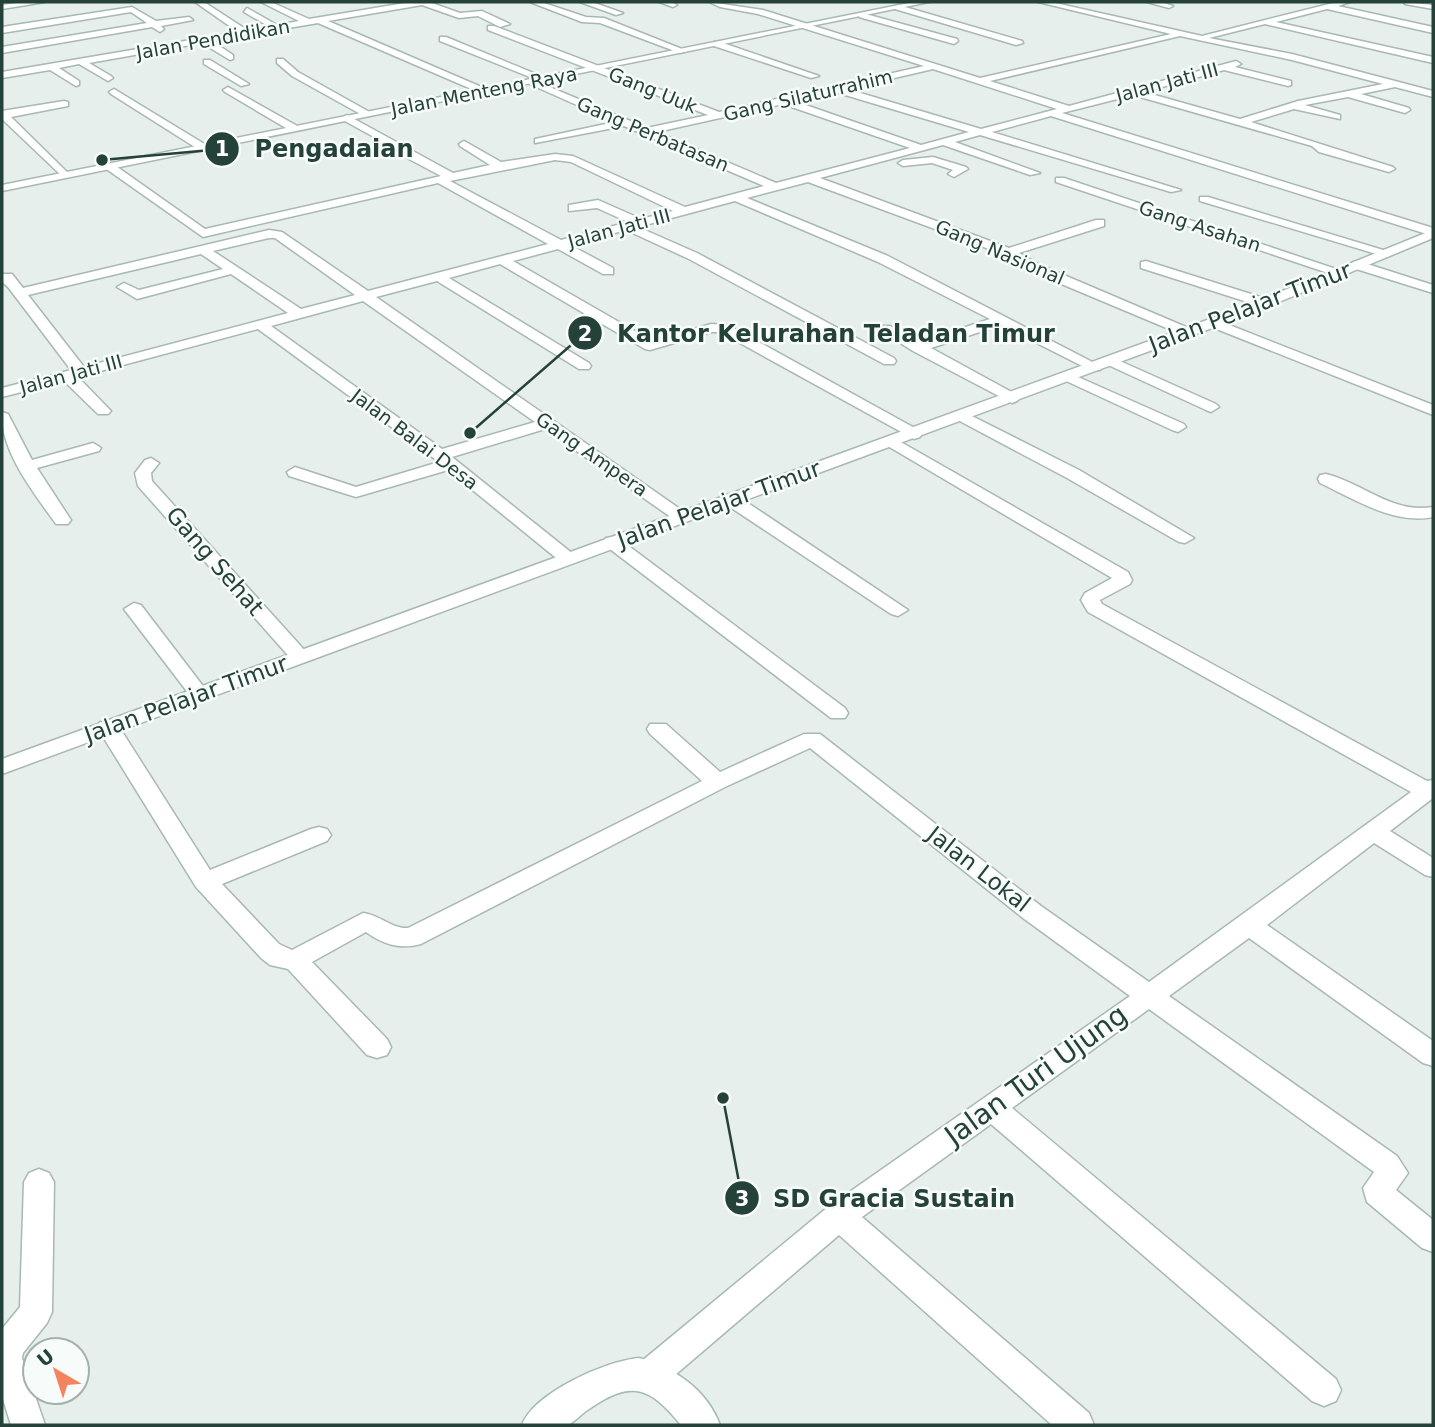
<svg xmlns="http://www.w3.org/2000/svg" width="1435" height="1427" viewBox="0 0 1435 1427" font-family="'DejaVu Sans',sans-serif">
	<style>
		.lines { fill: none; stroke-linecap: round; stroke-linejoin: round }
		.minor-casing { stroke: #a8b8b2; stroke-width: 3 }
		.tertiary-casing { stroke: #a8b8b2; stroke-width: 3 }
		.secondary-casing { stroke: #a4bbb3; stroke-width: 3 }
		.minor { fill: #fff; fill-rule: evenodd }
		.tertiary { fill: #fff; fill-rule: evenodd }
		.secondary { fill: #fff; fill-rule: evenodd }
		.labels { text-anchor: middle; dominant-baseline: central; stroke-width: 5; stroke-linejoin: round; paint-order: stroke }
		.far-street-label { font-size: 19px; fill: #24423a; stroke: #f7fbf9 }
		.street-label { font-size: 23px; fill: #24423a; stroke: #f7fbf9 }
		.near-street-label { font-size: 28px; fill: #24423a; stroke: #f7fbf9 }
		.leader { fill: none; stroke: #24423a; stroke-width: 2.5 }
		.callout-dot { fill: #24423a; stroke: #f7fbf9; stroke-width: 2.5 }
		.mark-label { font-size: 21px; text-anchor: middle; font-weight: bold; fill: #fff }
		.callout-label { font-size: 24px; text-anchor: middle; font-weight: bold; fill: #24423a; stroke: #f7fbf9; stroke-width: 5; stroke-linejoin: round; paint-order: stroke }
	</style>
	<rect width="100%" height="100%" fill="#e6efeb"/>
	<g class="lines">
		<defs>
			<g id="minor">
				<polygon points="24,2 45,2 2,9 2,5"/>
				<polygon points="195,2 204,2 247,30 268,26 244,12 247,8 277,25 299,21 261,2 271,2 309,19 411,2 429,2 460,13 482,11 510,24 500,27 478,16 459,18 422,5 328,21 486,89 486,93 483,94 318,23 212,41 233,55 233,59 230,60 202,43 89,63 111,76 113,78 108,81 79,64 59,68 79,81 79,85 76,86 50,70 2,78 2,72 238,32"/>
				<polygon points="530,2 541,2 586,17 604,18 687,51 680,53 600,23 582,22"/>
				<polygon points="580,2 592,2 623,13 616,15"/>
				<polygon points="659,2 671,2 677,5 673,7"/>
				<path d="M709,2l54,8 217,68 191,-44 -133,-32h13l151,34 135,-34h13l-12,4 95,21v6l-106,-24 -51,13 157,35v6l-168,-39 -56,14 83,16 141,37v6l-38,-10 -34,7 48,14 1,2 -5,3 -57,-16 -43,8 35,10v4l-46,-10 -43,13 142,45 2,2 -6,3 -70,-20 -7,-6 -179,-51 -71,18 371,115v8l-382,-120 -59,16 189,58 -10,2 -191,-57 -25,7 85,31 -10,2 -87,-30 -123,33 189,70 87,-28h8v6l-85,27 19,11 155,66v6l-5,1 -160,-67 -23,-15 -197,-73 -61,16 141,58 214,111 -2,3h-10l-89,-45 -70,23 86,47 3,3 -3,3 -5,2 -99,-52 -35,-22 2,-3h10l30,16 70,-23 -112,-57 -143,-61 -97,26 59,26 197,105 2,3 -2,3h-10l-195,-105 -63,-29 -56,15 43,23v6h-10l-45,-25 -45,12 139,80 59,-17 17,1 192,106 2,3 -2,3 -6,2 -194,-107h-8l-62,18 -5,-1 -145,-85 -51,14 140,85 2,3 -2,3h-10l-142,-88 -61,16 314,219 -3,4h-12l-130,-91 -93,28 121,97 3,4 -3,4h-12l-113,-92 -92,27 -67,-21 -2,-4 8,-5 61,20 83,-25 -181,-133 -180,48 30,31 3,3 -3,3h-10l-34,-33 -62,16v-9l69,-18 -63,-83 -6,-5v-8h10l11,14 246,-58 13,2 86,59 180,-47 -110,-61 -235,54 -98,-69v-4h8l92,65 236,-53 -64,-34 -3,-5 -31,-17 -1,-2 5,-3 106,58 37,-8 -30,-19 -1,-2 5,-3 37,21 54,-8 18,2 112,51 79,-21 -140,-60 -89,17v-4l80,-17 -90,-40 8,-2 114,48 61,-13 -220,-85v-4h6l225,86 205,-46 -166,-52 -38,-7zM1180,36l112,24 91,24 -85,17 -58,18 -96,-27 80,-22 64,16 3,-1v-4l-56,-14 6,-3 -5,-3 -167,45 -79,-25zM933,69l124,40 -76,20 -134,-40zM835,92l134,40 -48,13 -127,-44zM783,104l127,44 -134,35 -119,-51zM555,160l16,2 102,49 -32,8 -43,-19 -29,5v6l28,-3 31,14 -67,18 -111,-59zM269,238h6l80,57 -54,14 -88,-58zM201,254l22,15 -84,21 -15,-7 -7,4 20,12 94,-25 57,39 -204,54 -56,-72zM363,301l172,121 -93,27 -171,-123z"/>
				<polygon points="1147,2 1161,2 1173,6 1169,8"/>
				<polygon points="1404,2 1433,5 1433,9 1405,4"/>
				<polygon points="898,5 1022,41 1023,43 1016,45 895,9"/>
				<polygon points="132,7 156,21 189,17 193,20 161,26 164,29 160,32 152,27 2,53 2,47 147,23 131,12 2,33 2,27"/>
				<polygon points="862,13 957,39 958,41 954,44 859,17"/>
				<polygon points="440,37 446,37 548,79 540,81 440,41"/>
				<polygon points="714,42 720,42 819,76 811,78 714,46"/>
				<polygon points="277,59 283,59 298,72 373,114 364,116 292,76 277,63"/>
				<polygon points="204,60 210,60 249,84 241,86 204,64"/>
				<polygon points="228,87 299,127 300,129 291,131 225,92 223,90"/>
				<polygon points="114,89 206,145 207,147 198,149 111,94 109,92"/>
				<polygon points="64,101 68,102 68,106 11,117 68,173 70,175 64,178 2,119 2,111"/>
				<polygon points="933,157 966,167 968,169 954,177 948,174 953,170 932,163 903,166 898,163 903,160"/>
				<polygon points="1056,178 1064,178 1345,272 1344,275 1334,275 1056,182"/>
				<polygon points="1200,197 1208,197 1393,253 1387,257 1383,256 1200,201"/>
				<polygon points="1146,261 1270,300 1272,303 1265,307 1260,306 1141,268 1141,262"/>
				<polygon points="1358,261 1433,285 1433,293 1353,268 1353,262"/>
				<polygon points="1214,319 1433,405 1433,415 1209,326 1209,320"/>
				<polygon points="1111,357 1216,404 1219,407 1211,412 1206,410 1106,364 1104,361 1106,358"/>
				<polygon points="1069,373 1184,424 1186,427 1178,432 1172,430 1064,380 1062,377 1064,374"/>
				<polygon points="962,411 1079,470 1194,538 1185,543 1179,542 1067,478 956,419 954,416 956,413"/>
				<path d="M2,412l6,2 24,46 61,-17 8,5 -2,3 -62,17 34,52 -3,4h-12c-22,-31 -56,-73 -54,-112z"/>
				<path d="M892,437l236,135 4,8 -2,4 -30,16 2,4 325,177 6,-1v18l-43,33 43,27v19l-8,-2 -51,-32 -107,82 166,116v25l-10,-3 -174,-125 -80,58 228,160 11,17 -12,17 37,30v32l-11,-4 -55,-46 -4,-14 11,-16 -225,-163 -137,99 324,271 5,11 -5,11 -12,5 -12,-5 -321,-277 -129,93 227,196 5,12h-42l-213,-190 -178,152 -12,5 -12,-5 -5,-11 5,-11 191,-158 302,-211 -107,-78 -213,-170 -85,39 -304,157c-21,6 -38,0 -55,-12l-54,30 75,77 4,8 -4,8 -10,3 -10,-3 -79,-86 -18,-4 -9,-7 -65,-71 -99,-160 3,-5h16l94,148 101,-41 8,-2 8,2 4,6 -4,6 -105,43 57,60 13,6 71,-37c17,2 29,16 45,15l294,-147 -52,-47 -3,-5 3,-5h16l54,48 84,-38h16l221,172 108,76 262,-190 -323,-180 -7,-12 4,-7 27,-15 -226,-133 -2,-3 2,-3z"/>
				<polygon points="151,458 159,463 151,473 152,481 307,653 310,657 307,661 293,661 138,486 135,473 145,460"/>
				<path d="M1326,474c37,9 66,40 107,33v10c-39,8 -79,-18 -113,-34l-2,-4 2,-4z"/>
				<polygon points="730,494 736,495 908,610 898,616 891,614 724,503 721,499"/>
				<polygon points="612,537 618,538 845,708 848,713 845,718 831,718 606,546 603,542 606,538"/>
				<polygon points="134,603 141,605 206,690 209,694 206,698 192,698 124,609"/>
				<polygon points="39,1169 49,1173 54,1182 52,1312 47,1323 23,1353 22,1358 45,1425 11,1425 2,1396 2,1329 20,1307 24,1182 29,1173"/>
			</g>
			<g id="tertiary">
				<polygon points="914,2 929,2 2,191 2,185"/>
				<polygon points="1433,230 1433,238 1250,314 2,774 2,759 1240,308"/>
			</g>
			<path id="secondary" d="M639,1358c35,9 68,32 81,67h-39c-31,-38 -49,-46 -92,-16 -7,4 -15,14 -22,16 -12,2 -32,0 -45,0 12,-32 83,-64 117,-67z"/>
		</defs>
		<!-- minor casing -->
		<use href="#minor" class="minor-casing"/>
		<!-- tertiary casing -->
		<use href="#tertiary" class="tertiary-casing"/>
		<!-- secondary casing -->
		<use href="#secondary" class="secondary-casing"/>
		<!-- minor -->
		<use href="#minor" class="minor"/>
		<!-- tertiary -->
		<use href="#tertiary" class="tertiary"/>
		<!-- secondary -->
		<use href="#secondary" class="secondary"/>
	</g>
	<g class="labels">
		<!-- far-street labels -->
		<g class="far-street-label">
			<text transform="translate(213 39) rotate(-10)">Jalan Pendidikan</text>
			<text transform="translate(1167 82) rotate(-15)">Jalan Jati III</text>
			<text transform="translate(653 90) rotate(22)">Gang Uuk</text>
			<text transform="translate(484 91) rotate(-11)">Jalan Menteng Raya</text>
			<text transform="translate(808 95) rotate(-13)">Gang Silaturrahim</text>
			<text transform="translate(653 134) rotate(23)">Gang Perbatasan</text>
			<text transform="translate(1200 226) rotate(18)">Gang Asahan</text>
			<text transform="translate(619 228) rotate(-15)">Jalan Jati III</text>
			<text transform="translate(1000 252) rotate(23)">Gang Nasional</text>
			<text transform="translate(71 374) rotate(-15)">Jalan Jati III</text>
			<text transform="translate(415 439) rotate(37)">Jalan Balai Desa</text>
			<text transform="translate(592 454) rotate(35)">Gang Ampera</text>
		</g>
		<!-- street labels -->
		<g class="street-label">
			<text transform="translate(1250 307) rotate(-21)">Jalan Pelajar Timur</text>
			<text transform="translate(719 504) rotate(-20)">Jalan Pelajar Timur</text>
			<text transform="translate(215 561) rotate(49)">Gang Sehat</text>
			<text transform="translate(186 699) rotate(-20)">Jalan Pelajar Timur</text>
			<text transform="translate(979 869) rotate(38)">Jalan Lokal</text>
		</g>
		<!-- near-street labels -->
		<g class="near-street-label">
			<text transform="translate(1036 1075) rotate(-36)">Jalan Turi Ujung</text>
		</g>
	</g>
	<!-- callouts -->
	<path class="leader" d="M102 160L222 149M470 433L585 333M723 1098L742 1198"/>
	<g class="callout-dot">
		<circle cx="102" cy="160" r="7"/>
		<circle cx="470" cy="433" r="7"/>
		<circle cx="723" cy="1098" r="7"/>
		<circle cx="222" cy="149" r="18"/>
		<circle cx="585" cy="333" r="18"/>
		<circle cx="742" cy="1198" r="18"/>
	</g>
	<g class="mark-label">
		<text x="222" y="156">1</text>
		<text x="585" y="341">2</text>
		<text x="742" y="1206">3</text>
	</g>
	<g class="callout-label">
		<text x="334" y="157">Pengadaian</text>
		<text x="836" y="342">Kantor Kelurahan Teladan Timur</text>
		<text x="894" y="1207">SD Gracia Sustain</text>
	</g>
	<!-- border -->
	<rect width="1435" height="1427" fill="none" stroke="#24423a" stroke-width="7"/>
	<!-- north arrow -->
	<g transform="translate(56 1371) rotate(321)"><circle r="33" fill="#f7fbf9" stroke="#a3b1ad" stroke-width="2"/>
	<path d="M0-5L12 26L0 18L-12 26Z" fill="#f4845f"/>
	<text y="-10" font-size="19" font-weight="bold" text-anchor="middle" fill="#24423a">U</text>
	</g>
</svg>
